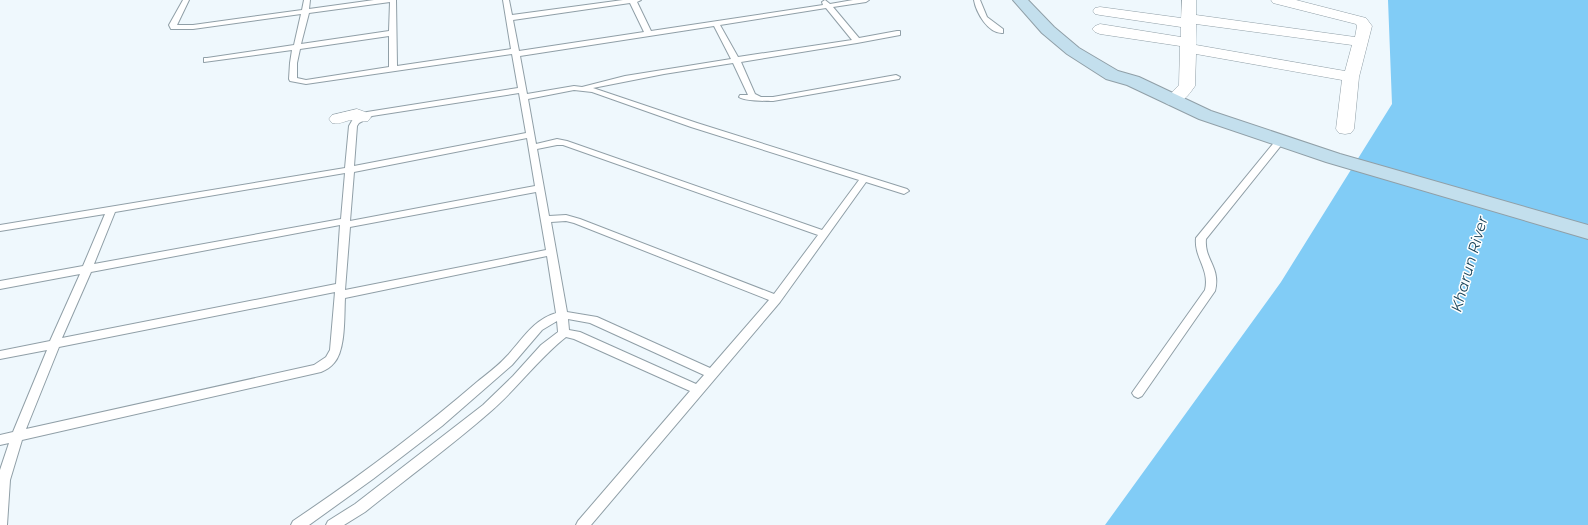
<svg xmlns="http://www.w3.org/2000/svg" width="1588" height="525" viewBox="0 0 1588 525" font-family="Montserrat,sans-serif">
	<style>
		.water { fill: #81ccf6 }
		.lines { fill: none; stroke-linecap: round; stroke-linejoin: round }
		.lane-casing { stroke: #909fa7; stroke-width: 2 }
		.street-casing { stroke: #909fa7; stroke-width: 1 }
		.secondary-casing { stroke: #909fa7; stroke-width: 2 }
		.lane { fill: #fff; fill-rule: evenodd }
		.street { fill: #fff; fill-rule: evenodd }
		.secondary { fill: #c3dfed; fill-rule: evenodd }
		.labels { text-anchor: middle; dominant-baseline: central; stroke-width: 3; stroke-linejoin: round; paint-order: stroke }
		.water-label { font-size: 15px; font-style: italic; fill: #1e485d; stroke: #fff }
	</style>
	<rect width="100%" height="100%" fill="#eff8fd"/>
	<!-- water -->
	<polygon class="water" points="1388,0 1588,0 1588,525 1105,525 1281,282 1392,104"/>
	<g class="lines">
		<defs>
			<g id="lane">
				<path d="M183,0h6l-12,25h16l109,-15 2,-10h6l-1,9 65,-9h22l1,66 114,-17 -8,-49h6l3,15 111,-15h18l-4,2 14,29 172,-26 -1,-3 3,-2 5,4 23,-4h16l-3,2 -33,5 26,31 38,-7h3v4l-43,8 -116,19 14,32 6,3h12l123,-22 4,2 -1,2 -126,22c-8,0 -29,0 -34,-4l1,-2h8l-15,-32 -69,11 -71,14 104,35 210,66 2,2 -5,3 -38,-12 -86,120 -189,223h-15l2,-4 112,-130 -116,-52 -8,-2c-28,22 -49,52 -76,75 -40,35 -84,67 -125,100l-21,13h-18l2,-4 27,-17 128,-99 30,-29 28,-31 17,-13 -1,-11 -15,9 -30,35 -70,61 -69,53 -64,46h-18l2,-4c64,-43 126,-89 184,-139 10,-8 21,-16 30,-26 15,-16 26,-36 49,-43l-9,-57 -202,42c-1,17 1,52 -11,65 -3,4 -8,7 -13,9l-299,68 -12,40 -3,45h-7v-55l9,-27 -9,2v-10l13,-3 34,-82 -47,9v-8l50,-10 30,-67 -80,15v-8l83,-15 22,-52 -105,17v-6l345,-57 4,-42 4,-7 14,-7 151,-24 -6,-34 -206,30 -16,-3 -1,-2 1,-16 2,-13 -88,12v-4h3l87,-13 7,-31 -108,15h-22l-2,-4zM390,2l-1,29 -88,13 8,-31zM630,3l14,29 -125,19 -6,-31zM826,8l26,32 -114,17 -18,-32zM714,26l17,33 -106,17 -43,11 -8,-1 -47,8 -7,-38zM389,36v31l-83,13 -9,-2v-15l3,-14zM574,90l18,2 99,35 168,53 -37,50 -255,-89 -10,-2 -21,5 -8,-45zM519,93l7,40 -172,33 3,-40 2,-3 13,-7zM527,138l8,48 -185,35 4,-49zM557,145h6l255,90 -44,59 -194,-75 -14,-4 -17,1 -12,-67zM345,173l-4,46 -247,45 21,-52zM536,192l10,58 -201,40 5,-63zM566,221l8,2 195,77 -59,68 -113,-51 -30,-5 -16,-90zM340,225l-4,59 -274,54 29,-66zM335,292l-5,58 -4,7 -12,8 -288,64 33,-82zM568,319l22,4 114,52 -8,9 -116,-52 -11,-2z"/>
				<path d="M974,0h6l7,17 16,12v4c-15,1 -27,-21 -29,-33z"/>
				<path d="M1280,138l4,3 -1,2 -77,96c-2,21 15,28 9,52l-73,105 -4,2 -4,-2 -2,-3 2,-3 71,-100c5,-21 -11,-32 -9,-52l81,-99z"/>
			</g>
			<g id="street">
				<path d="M1182,0h14v15l159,22 2,-11 -1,-2 -83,-21 -2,-3h25l70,18 6,8 -13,51 -5,52 -3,4 -6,1 -6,-1 -3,-4 6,-49 -146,-26 -1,32c-7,10 -15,21 -28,18l-2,-4 14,-15 1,-39 -80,-12 -5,-2 -3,-3 3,-3 5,-2 81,13v-10l-81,-12 -5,-1 -2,-3 2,-3 5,-1 81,11zM1196,25v-1l156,21 -7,26 -149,-26z"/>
				<path d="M357,109l11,4 3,4 -3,4c-6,1 -8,0 -13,-1 -8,-1 -14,5 -23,3l-3,-4 3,-4z"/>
			</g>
			<polygon id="secondary" points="1013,0 1028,0 1054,27 1079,48 1118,71 1139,77 1211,111 1340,154 1588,225 1588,239 1326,162 1199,119 1127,85 1106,79 1067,54 1042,33"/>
		</defs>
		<!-- lane casing -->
		<use href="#lane" class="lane-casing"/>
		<!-- street casing -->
		<use href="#street" class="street-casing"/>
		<!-- secondary casing -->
		<use href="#secondary" class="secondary-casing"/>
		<!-- lane -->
		<use href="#lane" class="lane"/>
		<!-- street -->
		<use href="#street" class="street"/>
		<!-- secondary -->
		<use href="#secondary" class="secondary"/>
	</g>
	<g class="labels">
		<!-- water labels -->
		<g class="water-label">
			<text transform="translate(1469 264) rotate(-74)">Kharun River</text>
		</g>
	</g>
</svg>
